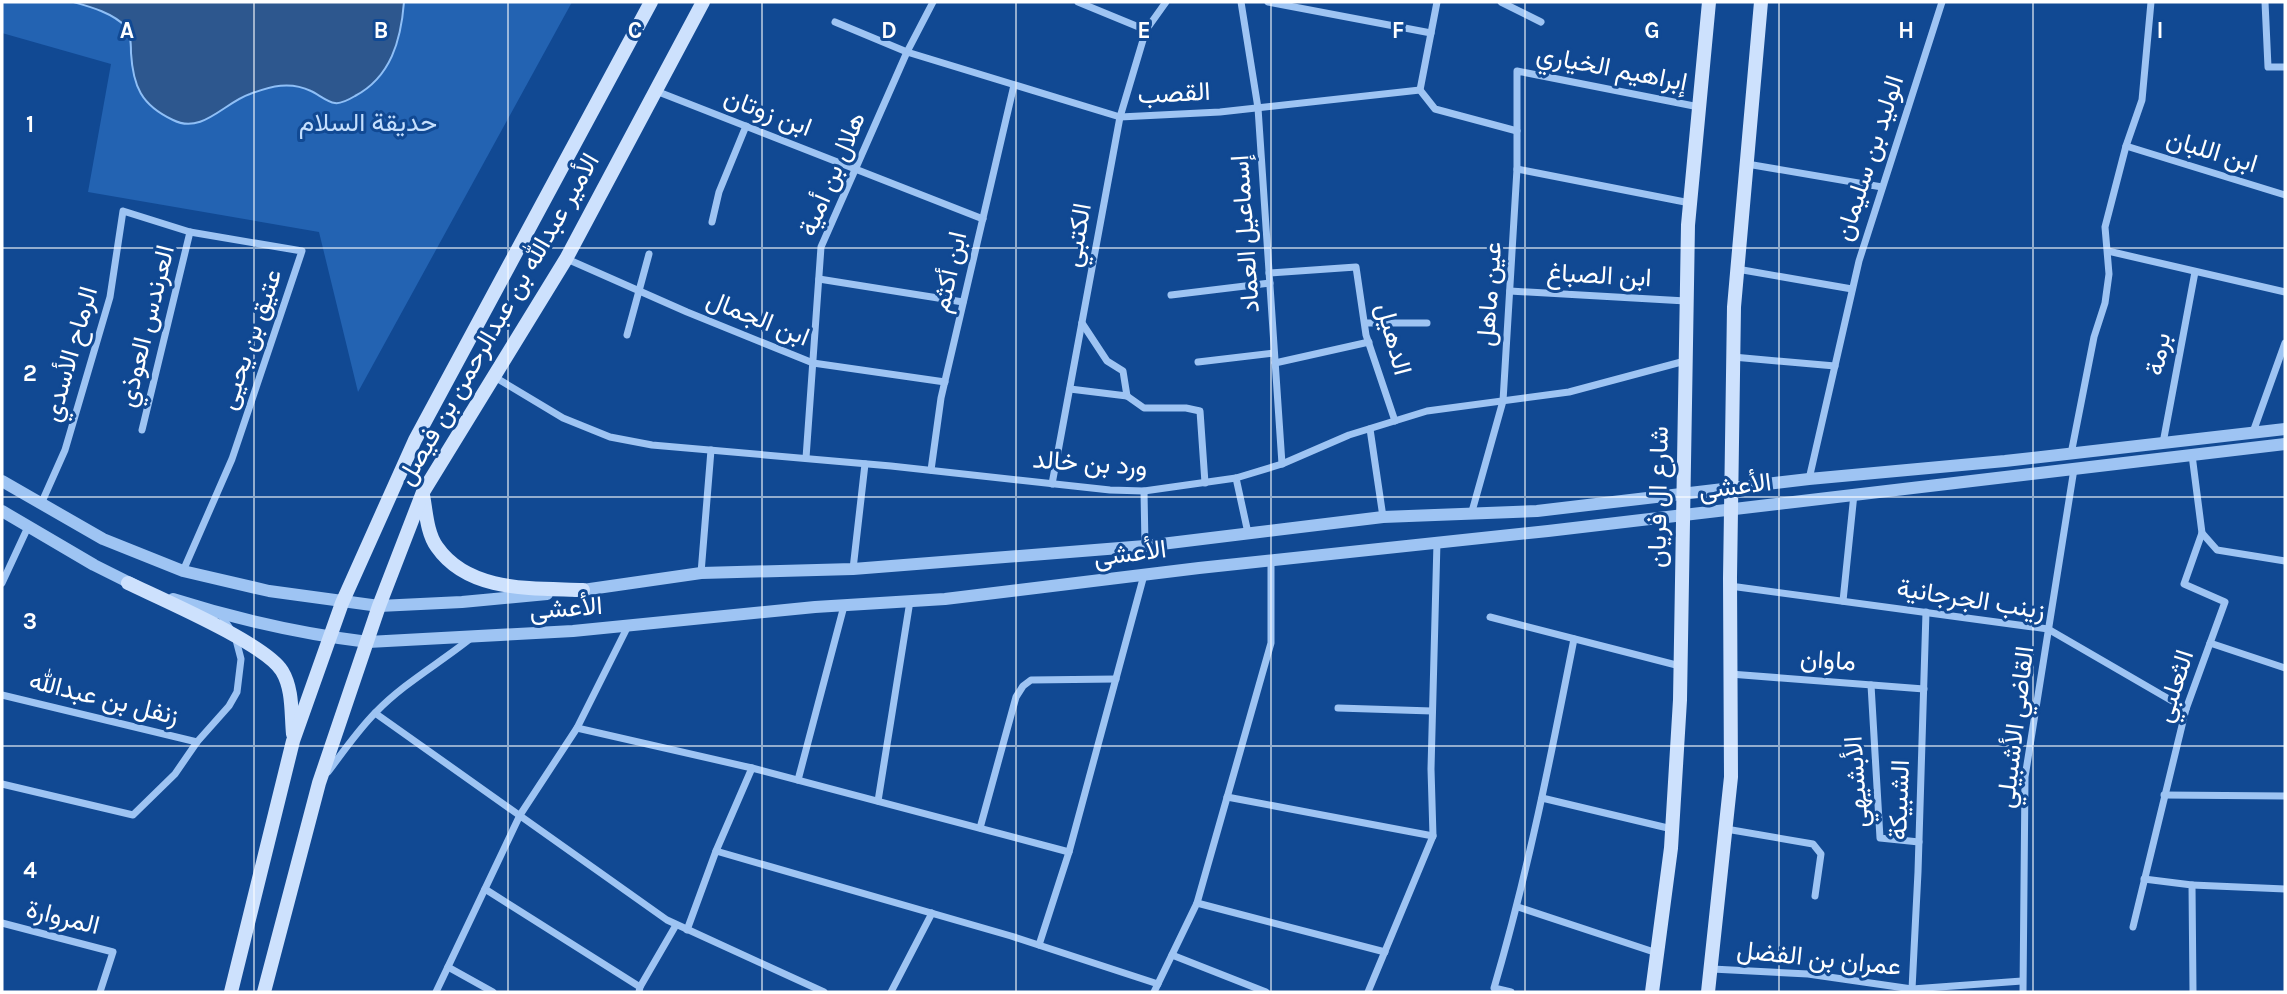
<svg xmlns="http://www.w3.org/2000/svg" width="2287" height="994" viewBox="0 0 2287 994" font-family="Karla,Vazirmatn,sans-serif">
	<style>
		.green { fill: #2363b2 }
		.water { fill: #2d578e; stroke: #8fbff6; stroke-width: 2 }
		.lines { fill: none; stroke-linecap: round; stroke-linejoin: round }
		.minor { stroke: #9ec4f3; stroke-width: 7 }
		.tertiary { stroke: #9ec4f3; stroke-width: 12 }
		.secondary { stroke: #cde1fd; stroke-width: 14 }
		.grid { fill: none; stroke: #fff; stroke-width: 2; stroke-opacity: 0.55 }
		.labels { text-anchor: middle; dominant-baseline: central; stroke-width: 6; stroke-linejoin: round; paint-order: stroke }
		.street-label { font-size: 26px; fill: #fff; stroke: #114993 }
		.park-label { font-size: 26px; fill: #c5dffd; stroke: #114993 }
		.grid-label { font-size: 23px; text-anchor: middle; font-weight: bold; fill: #fff; stroke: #114993; stroke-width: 6; stroke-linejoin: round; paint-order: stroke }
	</style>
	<rect width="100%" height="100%" fill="#114993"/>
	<!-- green -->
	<polygon class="green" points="2,2 572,2 358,392 319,232 88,192 111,64 2,33"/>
	<!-- water -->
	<path class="water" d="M73,2h331c-3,38 -13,75 -49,94 -5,3 -14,8 -20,7 -8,-1 -17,-9 -24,-12 -21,-10 -40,-5 -61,3 -25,8 -48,41 -77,26 -32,-15 -40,-34 -42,-67 0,-8 0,-20 -5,-26 -13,-14 -35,-20 -53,-25z"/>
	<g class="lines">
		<!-- minor -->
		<g class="minor">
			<polyline points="1078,2 1146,30"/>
			<polyline points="1241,2 1258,108 1282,464"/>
			<polyline points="1268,2 1431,33"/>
			<polyline points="1501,2 1541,22"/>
			<polyline points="2265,2 2268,67 2285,67"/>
			<polyline points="835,22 907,52 1120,117 1220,112 1420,90 1435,109 1517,131"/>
			<polyline points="1420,90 1437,2"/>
			<polyline points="656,91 983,219"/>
			<polyline points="2126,146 2285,195"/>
			<polyline points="1747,164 1882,187"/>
			<polyline points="1517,169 1690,203"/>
			<polyline points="712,222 719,192 746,126"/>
			<polyline points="2108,251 2285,292"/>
			<polyline points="567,259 687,312 813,363 945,382"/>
			<polyline points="1737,269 1852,289"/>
			<polyline points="1269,273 1356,267 1366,335 1395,421"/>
			<polyline points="819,279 963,302"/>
			<polyline points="1510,291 1686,301"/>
			<polyline points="1171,295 1270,283"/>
			<polyline points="1082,323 1107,361 1123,371 1127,396"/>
			<polyline points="1365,323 1427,323"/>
			<polyline points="627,335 649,254"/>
			<polyline points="1733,357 1835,366"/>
			<polyline points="1198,362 1274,353"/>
			<polyline points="1275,363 1369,342"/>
			<polyline points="493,376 563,418 610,437 652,445 891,466 1110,490 1144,491 1236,478 1282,464 1349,435 1427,411 1569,392 1685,361"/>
			<polyline points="1070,389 1127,396 1144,408 1186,408 1200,411 1205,483"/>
			<polyline points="1370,429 1383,517"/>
			<polyline points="142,430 190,232"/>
			<polyline points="2253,432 2285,343"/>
			<polyline points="2163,443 2195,272"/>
			<polyline points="2071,454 2094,337 2105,303 2109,274 2105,227 2126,146 2142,100 2151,2"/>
			<polyline points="2192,455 2202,533 2217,550 2285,561"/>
			<polyline points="806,458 821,247 907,52 933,2"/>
			<polyline points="931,470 941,398 1014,85"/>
			<polyline points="1236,478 1248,533"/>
			<polyline points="1809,479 1859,261 1942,2"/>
			<polyline points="1052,484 1120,117 1146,30 1166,2"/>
			<polyline points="1144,491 1145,546"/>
			<polyline points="41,504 65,450 110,297 123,211 190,232 302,251 232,459 183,571"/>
			<polyline points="1471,515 1503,401 1517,169 1517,71 1699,107"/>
			<polyline points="853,569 865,464"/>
			<polyline points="701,573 711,450"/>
			<polyline points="2,583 28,527"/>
			<polyline points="1730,586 2048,629 2186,709"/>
			<polyline points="1843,601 1854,494"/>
			<polyline points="1490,617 1680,666"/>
			<polyline points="2210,643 2285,668"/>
			<polyline points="1730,674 1924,689"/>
			<polyline points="1871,685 1880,838 1919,842"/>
			<polyline points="2,695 197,742"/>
			<polyline points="1338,708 1432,711"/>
			<polyline points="375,713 667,920 824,992"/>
			<polyline points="577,728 752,768 1069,852"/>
			<path d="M328,772c15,-20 30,-42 48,-60 28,-29 64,-49 95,-74"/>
			<polyline points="798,780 844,606"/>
			<polyline points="2,784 133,815 175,774 197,742 229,706 237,692 241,659 235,636 221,615"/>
			<polyline points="2164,795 2285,796"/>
			<polyline points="1227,797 1433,836"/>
			<polyline points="1542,798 1672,829"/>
			<polyline points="878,801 910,601"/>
			<polyline points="980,828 1016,697 1023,686 1031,680 1116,679"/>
			<polyline points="1726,829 1813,844 1821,854 1815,896"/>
			<polyline points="716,851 1011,936 1158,984"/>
			<polyline points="2144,879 2192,885 2193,992"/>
			<polyline points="2192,885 2285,889"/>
			<polyline points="485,889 640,987"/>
			<polyline points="1197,903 1385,952"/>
			<polyline points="1518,907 1657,953"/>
			<polyline points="2,923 113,952 100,992"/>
			<polyline points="2133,927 2186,709 2225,602 2184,584 2202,533"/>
			<polyline points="687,930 716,851 752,768"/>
			<polyline points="1039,945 1069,852 1144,575"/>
			<polyline points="1172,955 1266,992"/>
			<polyline points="448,967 493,992"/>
			<polyline points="1712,969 1808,974 1912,989 2022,981"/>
			<polyline points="1912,989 1918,872 1926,612"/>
			<polyline points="436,992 520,815 577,728 628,626"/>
			<polyline points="639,992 640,987 676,925"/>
			<polyline points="891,992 932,913"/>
			<polyline points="1154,992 1197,903 1271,643 1271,560"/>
			<polyline points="1368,992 1433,836 1431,769 1437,542"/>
			<path d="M1511,992l-17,-4c34,-115 57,-232 80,-349"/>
			<polyline points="2023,992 2025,777 2074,469"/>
		</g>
		<!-- tertiary -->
		<g class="tertiary">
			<polyline points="2,481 103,539 183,571 269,591 379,606 462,602 547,594"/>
			<polyline points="2,511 94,565 136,586"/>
			<polyline points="576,591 701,573 853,569 1145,546 1383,517 1537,511 1809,479 2005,461 2285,429"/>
			<path d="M173,599c63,20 129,35 195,43l205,-11 242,-24 130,-8 254,-31 349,-37 737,-87"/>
		</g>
		<!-- secondary -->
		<g class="secondary">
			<path d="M423,495c3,16 4,39 14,52 32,46 97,41 146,43"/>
			<path d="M128,583c33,16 138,61 154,88 11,18 9,42 11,63"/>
			<polyline points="231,992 293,741 342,603 415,440 651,2"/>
			<polyline points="264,992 319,783 379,606 423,492 566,259 703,2"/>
			<polyline points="1652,992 1671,848 1680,700 1688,225 1709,2"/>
			<polyline points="1708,992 1731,777 1730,578 1734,307 1761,2"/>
		</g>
	</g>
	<!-- grid -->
	<path class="grid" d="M254,2v990M508,2v990M762,2v990M1016,2v990M1271,2v990M1525,2v990M1779,2v990M2033,2v990M2,248h2283M2,497h2283M2,746h2283"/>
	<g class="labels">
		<!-- street labels -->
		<g class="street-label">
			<text transform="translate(1612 68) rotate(11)">إبراهيم الخياري</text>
			<text transform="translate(1174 93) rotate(-3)">القصب</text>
			<text transform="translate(768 112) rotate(21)">ابن زوتان</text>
			<text transform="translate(2212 151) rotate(17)">ابن اللبان</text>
			<text transform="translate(1869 158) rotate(-72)">الوليد بن سليمان</text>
			<text transform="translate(832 174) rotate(-67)">هلال بن أمية</text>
			<text transform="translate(1245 234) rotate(-94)">إسماعيل العماد</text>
			<text transform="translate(1077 235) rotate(-80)">الكتبي</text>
			<text transform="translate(949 272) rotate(-77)">ابن أكثم</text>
			<text transform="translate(1599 275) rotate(3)">ابن الصباغ</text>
			<text transform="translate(1489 294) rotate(-86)">عين ماهل</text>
			<text transform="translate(758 318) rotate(22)">ابن الجمال</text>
			<text transform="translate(498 319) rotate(-60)">الأمير عبدالله بن عبدالرحمن بن فيصل</text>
			<text transform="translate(146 326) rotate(-76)">العرندس العوذي</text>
			<text transform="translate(250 339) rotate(-71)">عتيق بن يحيى</text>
			<text transform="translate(1394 339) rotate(75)">الدهيل</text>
			<text transform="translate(70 354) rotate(-74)">الرماح الأسدي</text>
			<text transform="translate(2158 354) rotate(-79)">برمة</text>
			<text transform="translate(1090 463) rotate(4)">ورد بن خالد</text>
			<text transform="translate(1735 486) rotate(-7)">الأعشى</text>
			<text transform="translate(1658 497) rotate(-89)">شارع ال فريان</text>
			<text transform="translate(1130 553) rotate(-7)">الأعشى</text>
			<text transform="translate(1971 599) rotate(9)">زينب الجرجانية</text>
			<text transform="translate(566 608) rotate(-4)">الأعشى</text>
			<text transform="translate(1828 660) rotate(4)">ماوان</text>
			<text transform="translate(2174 686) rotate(-72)">الثعلبي</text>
			<text transform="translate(104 698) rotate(14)">زنفل بن عبدالله</text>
			<text transform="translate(2015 727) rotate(-83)">القاضي الأشبيلي</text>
			<text transform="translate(1856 782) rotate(-94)">الأبشيهي</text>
			<text transform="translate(1899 800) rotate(-88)">الشبيكة</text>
			<text transform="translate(63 917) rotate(14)">المروارة</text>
			<text transform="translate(1819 958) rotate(6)">عمران بن الفضل</text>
		</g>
		<!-- park labels -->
		<g class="park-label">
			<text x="368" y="122">حديقة السلام</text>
		</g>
	</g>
	<g class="grid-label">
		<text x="127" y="38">A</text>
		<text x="381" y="38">B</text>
		<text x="635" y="38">C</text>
		<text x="889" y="38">D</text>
		<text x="1144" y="38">E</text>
		<text x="1398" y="38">F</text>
		<text x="1652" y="38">G</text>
		<text x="1906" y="38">H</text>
		<text x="2160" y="38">I</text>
		<text x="30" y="132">1</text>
		<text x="30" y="381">2</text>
		<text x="30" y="629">3</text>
		<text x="30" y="878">4</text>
	</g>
	<!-- border -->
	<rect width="2287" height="994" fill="none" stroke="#ffffff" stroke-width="7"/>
</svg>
